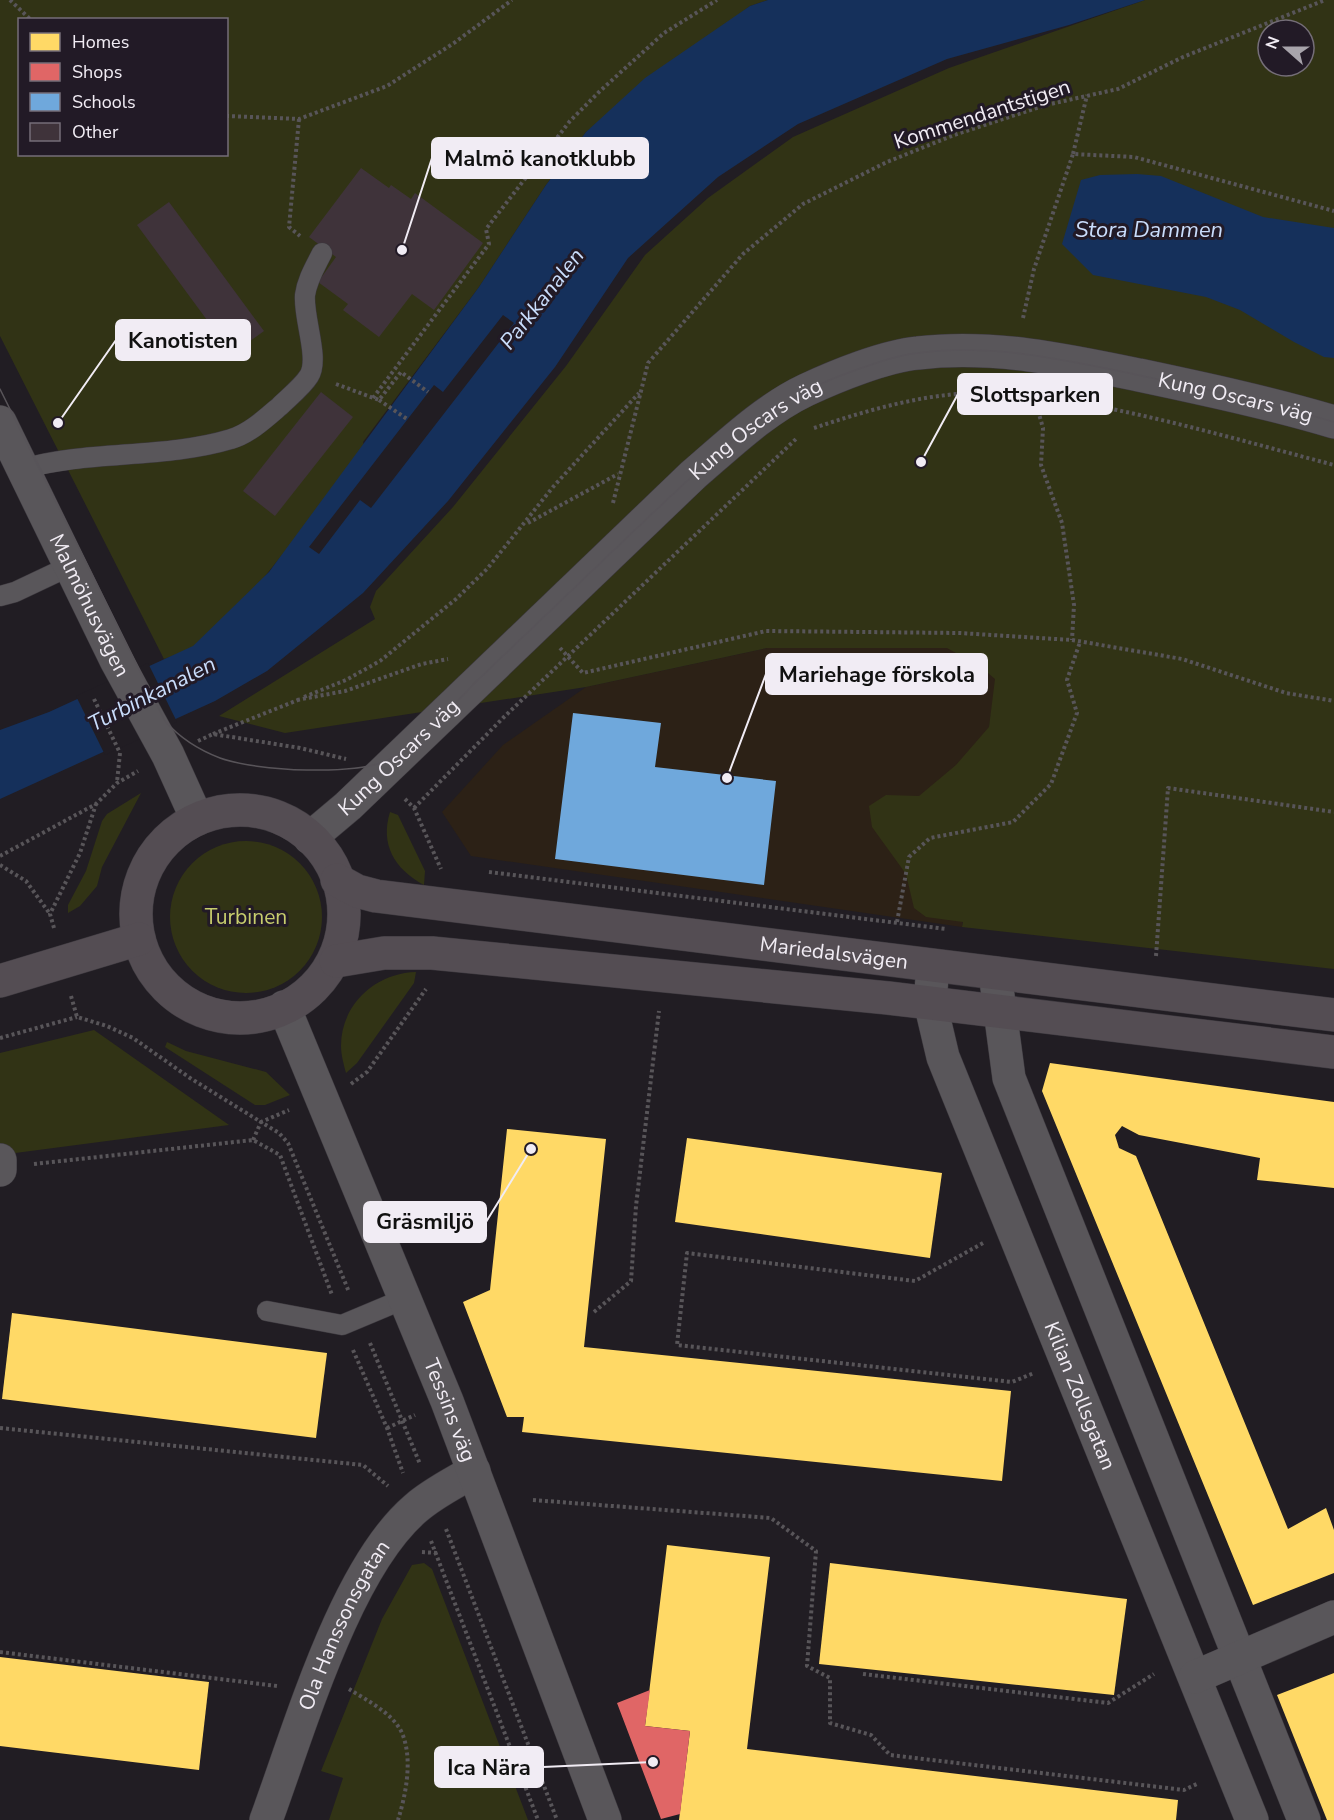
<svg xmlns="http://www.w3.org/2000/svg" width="1334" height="1820" viewBox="0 0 1334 1820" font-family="'Nunito Sans',sans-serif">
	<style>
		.education { fill: #2c2116 }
		.green { fill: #313315; fill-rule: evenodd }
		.water { fill: #15305b }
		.pier { fill: #211d23 }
		.homes { fill: #ffd966 }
		.shops { fill: #e06666 }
		.schools { fill: #6fa8dc }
		.building { fill: #3f333a }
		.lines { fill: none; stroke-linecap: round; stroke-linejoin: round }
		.service-casing { stroke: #3c383e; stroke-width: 21 }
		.minor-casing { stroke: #3c383e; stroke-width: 34 }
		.tertiary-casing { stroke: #3c383e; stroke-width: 34 }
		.secondary-casing { stroke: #3c383e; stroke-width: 34 }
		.path { stroke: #585559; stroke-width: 4; stroke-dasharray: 3 3; stroke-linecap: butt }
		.service { stroke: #59565a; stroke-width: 20 }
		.minor { stroke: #59565a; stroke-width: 33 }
		.tertiary { stroke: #59565a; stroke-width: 33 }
		.secondary { stroke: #544d53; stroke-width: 33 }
		.tram { stroke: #585459; stroke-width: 1.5 }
		.labels { text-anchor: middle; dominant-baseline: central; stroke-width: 6; stroke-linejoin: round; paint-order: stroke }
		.street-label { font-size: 21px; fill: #f1ecf4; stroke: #221a26 }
		.park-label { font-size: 21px; fill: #c7cd6d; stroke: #221a26 }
		.water-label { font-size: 22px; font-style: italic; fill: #c9ddfc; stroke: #221a26 }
		.leader { fill: none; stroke: #f1ecf4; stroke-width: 2 }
		.callout-dot { fill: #f1ecf4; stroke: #221a26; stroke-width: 2 }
		.callout { fill: #f1ecf4; stroke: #f1ecf4; stroke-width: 2 }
		.callout-label { font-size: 22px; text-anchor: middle; font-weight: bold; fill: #111 }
	</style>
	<rect width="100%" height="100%" fill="#211d23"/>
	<!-- education -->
	<polygon class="education" points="767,648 1000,648 962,927 471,856 442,812 503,745 586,687"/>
	<!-- green -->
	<g class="green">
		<path d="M0,0h768l-18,6 -164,126 -40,53 -67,102 -116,155 3,10 -12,14 -143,177 -47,16 -164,-323zM20,20h206v134h-206z"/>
		<path d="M1145,0h189v969l-372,-42 1,-5 -37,-5 -12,-9 -8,-34 -34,-47 -3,-21 17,-11 33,1 37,-31 33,-38 6,-48 -14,-12 -34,-19h-180l-181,39 -301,46 -66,-17 156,-97 -5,-12 6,-16 77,-84 113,-141 79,-111 63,-57 85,-61 156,-69zM1268,30h36v36h-36z"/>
		<polygon points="141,793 102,867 97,886 80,906 68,913 68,905 86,871 102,821 107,814"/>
		<path d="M390,812l8,3 27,56 -1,14c-30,-16 -44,-41 -34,-73z"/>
		<circle cx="246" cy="917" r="76"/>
		<path d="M416,972l-2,11 -57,80 -11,10c-2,-8 -5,-18 -5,-27 0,-42 35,-73 75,-74z"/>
		<polygon points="94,1030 229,1125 0,1155 0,1053"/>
		<polygon points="167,1042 186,1051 266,1072 290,1095 265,1105 255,1105 165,1047"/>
		<polygon points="424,1563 432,1569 528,1820 329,1820 343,1778 321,1771 382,1619 412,1565"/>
	</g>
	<!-- water -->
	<g class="water">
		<polygon points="768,0 1145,0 1069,25 947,59 798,124 718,177 628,258 555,367 448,501 363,593 267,671 215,701 0,799 0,730 49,712 193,646 269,572 479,287 546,185 586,132 645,78 750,6"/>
		<polygon points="1137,174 1161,176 1263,217 1334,228 1334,358 1324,357 1294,342 1240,310 1206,297 1093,275 1062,244 1081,180 1100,175"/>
	</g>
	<!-- pier -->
	<g class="pier">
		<polygon points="503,315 514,323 371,508 360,500 319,554 309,547 434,385 443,392"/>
		<polygon points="148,663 177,722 105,755 76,696"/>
	</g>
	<!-- homes -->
	<g class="homes">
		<polygon points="1050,1063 1334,1102 1334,1188 1257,1180 1260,1158 1139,1135 1122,1126 1115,1135 1119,1148 1136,1156 1288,1529 1326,1508 1334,1530 1334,1573 1253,1605 1042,1091"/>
		<polygon points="507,1129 606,1139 584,1347 1011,1391 1002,1481 522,1432 524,1417 507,1417 463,1302 490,1290"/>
		<polygon points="687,1138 942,1173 930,1258 675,1222"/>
		<polygon points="12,1313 327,1353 316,1438 2,1399"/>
		<polygon points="667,1545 770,1557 747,1749 1178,1800 1176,1820 679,1820 690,1731 645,1726"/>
		<polygon points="830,1563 1127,1599 1114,1695 819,1664"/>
		<polygon points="0,1657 209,1682 199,1770 0,1746"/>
		<polygon points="1334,1673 1334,1820 1327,1820 1277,1695"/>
	</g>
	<!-- shops -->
	<polygon class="shops" points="650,1690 645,1726 690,1731 680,1814 661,1819 617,1703"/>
	<!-- schools -->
	<polygon class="schools" points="573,713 661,723 655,767 776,781 764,885 555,859"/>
	<!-- building -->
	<g class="building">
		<polygon points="361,168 389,188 391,185 411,199 415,193 483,243 434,310 412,294 379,337 343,310 348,304 318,282 336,257 309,237"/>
		<polygon points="169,202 264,331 232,354 137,225"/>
		<polygon points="321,392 353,417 275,516 243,491"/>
	</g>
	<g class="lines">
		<defs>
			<g id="service">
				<path d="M23,469c64,-19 142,-10 208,-30 18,-5 35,-21 49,-33 9,-9 22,-19 29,-30 11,-17 -6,-58 -4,-81 2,-15 10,-28 17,-42"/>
				<polyline points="0,596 15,592 70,566"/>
				<polyline points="267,1311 342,1325 404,1299"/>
			</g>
			<g id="minor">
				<path id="s1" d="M0,422l116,238 52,95 29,64"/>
				<path id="s2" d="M310,838l38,-32 345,-331c35,-30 71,-65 113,-85 30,-14 79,-34 112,-37 74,-9 149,7 221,22 66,14 131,28 195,47"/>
				<path id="s3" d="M933,966l-3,36 13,55 309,763"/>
				<polyline points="995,973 1009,1078 1304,1820"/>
				<polyline points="0,1160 0,1170"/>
				<polyline points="1195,1677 1334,1617"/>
				<path id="s4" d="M266,1820c33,-89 79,-252 150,-312 17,-15 38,-25 58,-37"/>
			</g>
			<g id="tertiary">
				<path id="s5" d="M284,1007l163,394 158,419"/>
			</g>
			<g id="secondary">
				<circle cx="240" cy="914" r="104"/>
				<path id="s6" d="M337,880l20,11 19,5 958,119"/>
				<polyline points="336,961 384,953 432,953 888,998 1334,1052"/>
				<polyline points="0,981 139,939"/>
			</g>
		</defs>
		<!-- service casing -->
		<use href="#service" class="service-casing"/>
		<!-- minor casing -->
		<use href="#minor" class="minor-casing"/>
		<!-- tertiary casing -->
		<use href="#tertiary" class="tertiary-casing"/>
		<!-- secondary casing -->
		<use href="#secondary" class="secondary-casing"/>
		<!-- path -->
		<g class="path">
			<polyline points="10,0 31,20"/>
			<polyline points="226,116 299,119 387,86 454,43 512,0"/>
			<polyline points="299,119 289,227 300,236"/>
			<polyline points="1073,154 1087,95"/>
			<polyline points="1023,318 1034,269 1073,154 1134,157 1334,211"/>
			<polyline points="336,384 379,400 401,372 428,392"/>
			<polyline points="1033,393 1043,428 1041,465 1062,523 1074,605 1072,640"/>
			<polyline points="373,398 489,244 486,229 570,121 600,91 664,33 717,0"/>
			<polyline points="379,400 407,419"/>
			<path d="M814,428c51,-17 105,-33 159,-35 54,-2 106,9 158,20 68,15 135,34 203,52"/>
			<polyline points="613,503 648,363 743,254 803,204 887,162 954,135 1046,105 1118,89 1183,57 1325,0"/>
			<polyline points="528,523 618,474"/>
			<polyline points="560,648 583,673 766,631 960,633 1072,640 1182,659 1286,693 1334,701"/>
			<polyline points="304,697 346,680 380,661 456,599 487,569 553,487 639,393"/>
			<polyline points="94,699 120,753 117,782"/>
			<polyline points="297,700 345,691 422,664 448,659"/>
			<polyline points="213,734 298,700"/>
			<polyline points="198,741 213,734 300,748 346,759"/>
			<polyline points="405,799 414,808 441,869"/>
			<polyline points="414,808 504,717 797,438"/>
			<polyline points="0,856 96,804 117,783 138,771"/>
			<polyline points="0,865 26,881 50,914"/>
			<polyline points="489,872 946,929"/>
			<polyline points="897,922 909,857 930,838 1013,822 1051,784 1077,713 1067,680 1080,642"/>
			<polyline points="54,928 50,914 80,853 96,804"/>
			<polyline points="1156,956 1168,788 1334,812"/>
			<polyline points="71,996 77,1017 107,1026 133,1038 190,1078 261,1122 289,1110"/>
			<polyline points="0,1038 77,1017"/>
			<polyline points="351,1084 367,1072 426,989"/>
			<polyline points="253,1140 261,1122 279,1133 288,1143 349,1292"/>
			<polyline points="34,1164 253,1140 280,1155 332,1295"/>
			<polyline points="983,1243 915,1281 687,1253 677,1345 1012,1382 1034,1373"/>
			<polyline points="594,1312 631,1281 636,1206 659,1011"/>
			<polyline points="370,1343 420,1464"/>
			<polyline points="353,1350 387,1428 403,1473"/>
			<polyline points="0,1428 363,1465 388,1486"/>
			<polyline points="387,1428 415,1415"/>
			<polyline points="533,1500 771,1518 816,1551 807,1666 830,1678 830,1723 871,1735 890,1755 1184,1790 1199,1783"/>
			<polyline points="446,1529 557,1820"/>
			<polyline points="431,1541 538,1820"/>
			<polyline points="422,1552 437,1553"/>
			<polyline points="0,1652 277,1686"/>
			<polyline points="863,1674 1108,1703 1154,1674"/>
			<path d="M349,1689c17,11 44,24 53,44 11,26 4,61 -4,87"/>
		</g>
		<!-- service -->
		<use href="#service" class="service"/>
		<!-- minor -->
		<use href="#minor" class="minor"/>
		<!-- tertiary -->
		<use href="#tertiary" class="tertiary"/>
		<!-- secondary -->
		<use href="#secondary" class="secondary"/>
		<!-- tram -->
		<path class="tram" id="s7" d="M0,389l165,332c15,17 34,29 55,37 35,13 139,19 172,0 32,-18 62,-55 89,-81 52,-50 104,-99 156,-149 65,-61 130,-128 216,-157 20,-7 44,-16 65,-18 72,-10 149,7 220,22 66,14 131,28 196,47"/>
	</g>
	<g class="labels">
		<!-- street labels -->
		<g class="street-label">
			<text transform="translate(982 114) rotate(-18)">Kommendantstigen</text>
			<text stroke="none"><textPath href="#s7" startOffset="1608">Kung Oscars väg</textPath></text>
			<text stroke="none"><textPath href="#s7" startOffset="1104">Kung Oscars väg</textPath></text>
			<text stroke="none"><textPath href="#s1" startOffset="204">Malmöhusvägen</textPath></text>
			<text stroke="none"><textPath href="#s2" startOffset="120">Kung Oscars väg</textPath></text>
			<text stroke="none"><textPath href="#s6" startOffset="504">Mariedalsvägen</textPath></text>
			<text stroke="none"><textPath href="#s3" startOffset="458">Kilian Zollsgatan</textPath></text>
			<text stroke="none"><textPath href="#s5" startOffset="436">Tessins väg</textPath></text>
			<text stroke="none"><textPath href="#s4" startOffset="210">Ola Hanssonsgatan</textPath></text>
		</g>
		<!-- park labels -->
		<g class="park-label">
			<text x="246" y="917">Turbinen</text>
		</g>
		<!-- water labels -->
		<g class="water-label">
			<text x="1149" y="230">Stora Dammen</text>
			<text transform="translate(542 299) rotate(-52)">Parkkanalen</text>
			<text transform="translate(152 694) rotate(-27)">Turbinkanalen</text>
		</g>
	</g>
	<!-- callouts -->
	<path class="leader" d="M402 250L432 158M58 423L116 340M921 462L958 394M727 778L766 674M531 1149L486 1222M653 1762L543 1767"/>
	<g class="callout-dot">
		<circle cx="402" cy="250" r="6"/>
		<circle cx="58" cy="423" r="6"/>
		<circle cx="921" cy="462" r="6"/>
		<circle cx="727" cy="778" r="6"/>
		<circle cx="531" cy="1149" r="6"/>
		<circle cx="653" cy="1762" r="6"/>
	</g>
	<g class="callout">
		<rect x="432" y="138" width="216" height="40" rx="6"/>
		<rect x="116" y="320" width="134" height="40" rx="6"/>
		<rect x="958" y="374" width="154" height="40" rx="6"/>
		<rect x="766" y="654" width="221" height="40" rx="6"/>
		<rect x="364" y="1202" width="122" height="40" rx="6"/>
		<rect x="435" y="1747" width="108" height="40" rx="6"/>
	</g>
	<g class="callout-label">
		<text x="540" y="166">Malmö kanotklubb</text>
		<text x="183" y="348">Kanotisten</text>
		<text x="1035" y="402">Slottsparken</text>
		<text x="877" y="682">Mariehage förskola</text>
		<text x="425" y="1229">Gräsmiljö</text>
		<text x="489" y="1775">Ica Nära</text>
	</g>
	<!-- legend -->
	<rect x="18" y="18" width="210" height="138" fill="#221a26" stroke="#756e78" stroke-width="1.5"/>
	<rect x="30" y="33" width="30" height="18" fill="#ffd966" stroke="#756e78" stroke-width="1.5"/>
	<text x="72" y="48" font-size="18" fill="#f1ecf4">Homes</text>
	<rect x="30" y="63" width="30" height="18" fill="#e06666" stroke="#756e78" stroke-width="1.5"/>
	<text x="72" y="78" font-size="18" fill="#f1ecf4">Shops</text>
	<rect x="30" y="93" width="30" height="18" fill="#6fa8dc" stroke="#756e78" stroke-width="1.5"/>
	<text x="72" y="108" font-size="18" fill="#f1ecf4">Schools</text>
	<rect x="30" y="123" width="30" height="18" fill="#3f333a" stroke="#756e78" stroke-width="1.5"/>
	<text x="72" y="138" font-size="18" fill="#f1ecf4">Other</text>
	<!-- north arrow -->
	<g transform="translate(1286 48) rotate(291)"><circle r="28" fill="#221a26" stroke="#756e78" stroke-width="1.5"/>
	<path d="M0-4.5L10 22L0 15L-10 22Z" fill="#a8a4ab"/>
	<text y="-9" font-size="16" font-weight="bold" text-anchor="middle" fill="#f1ecf4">N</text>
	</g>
</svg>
